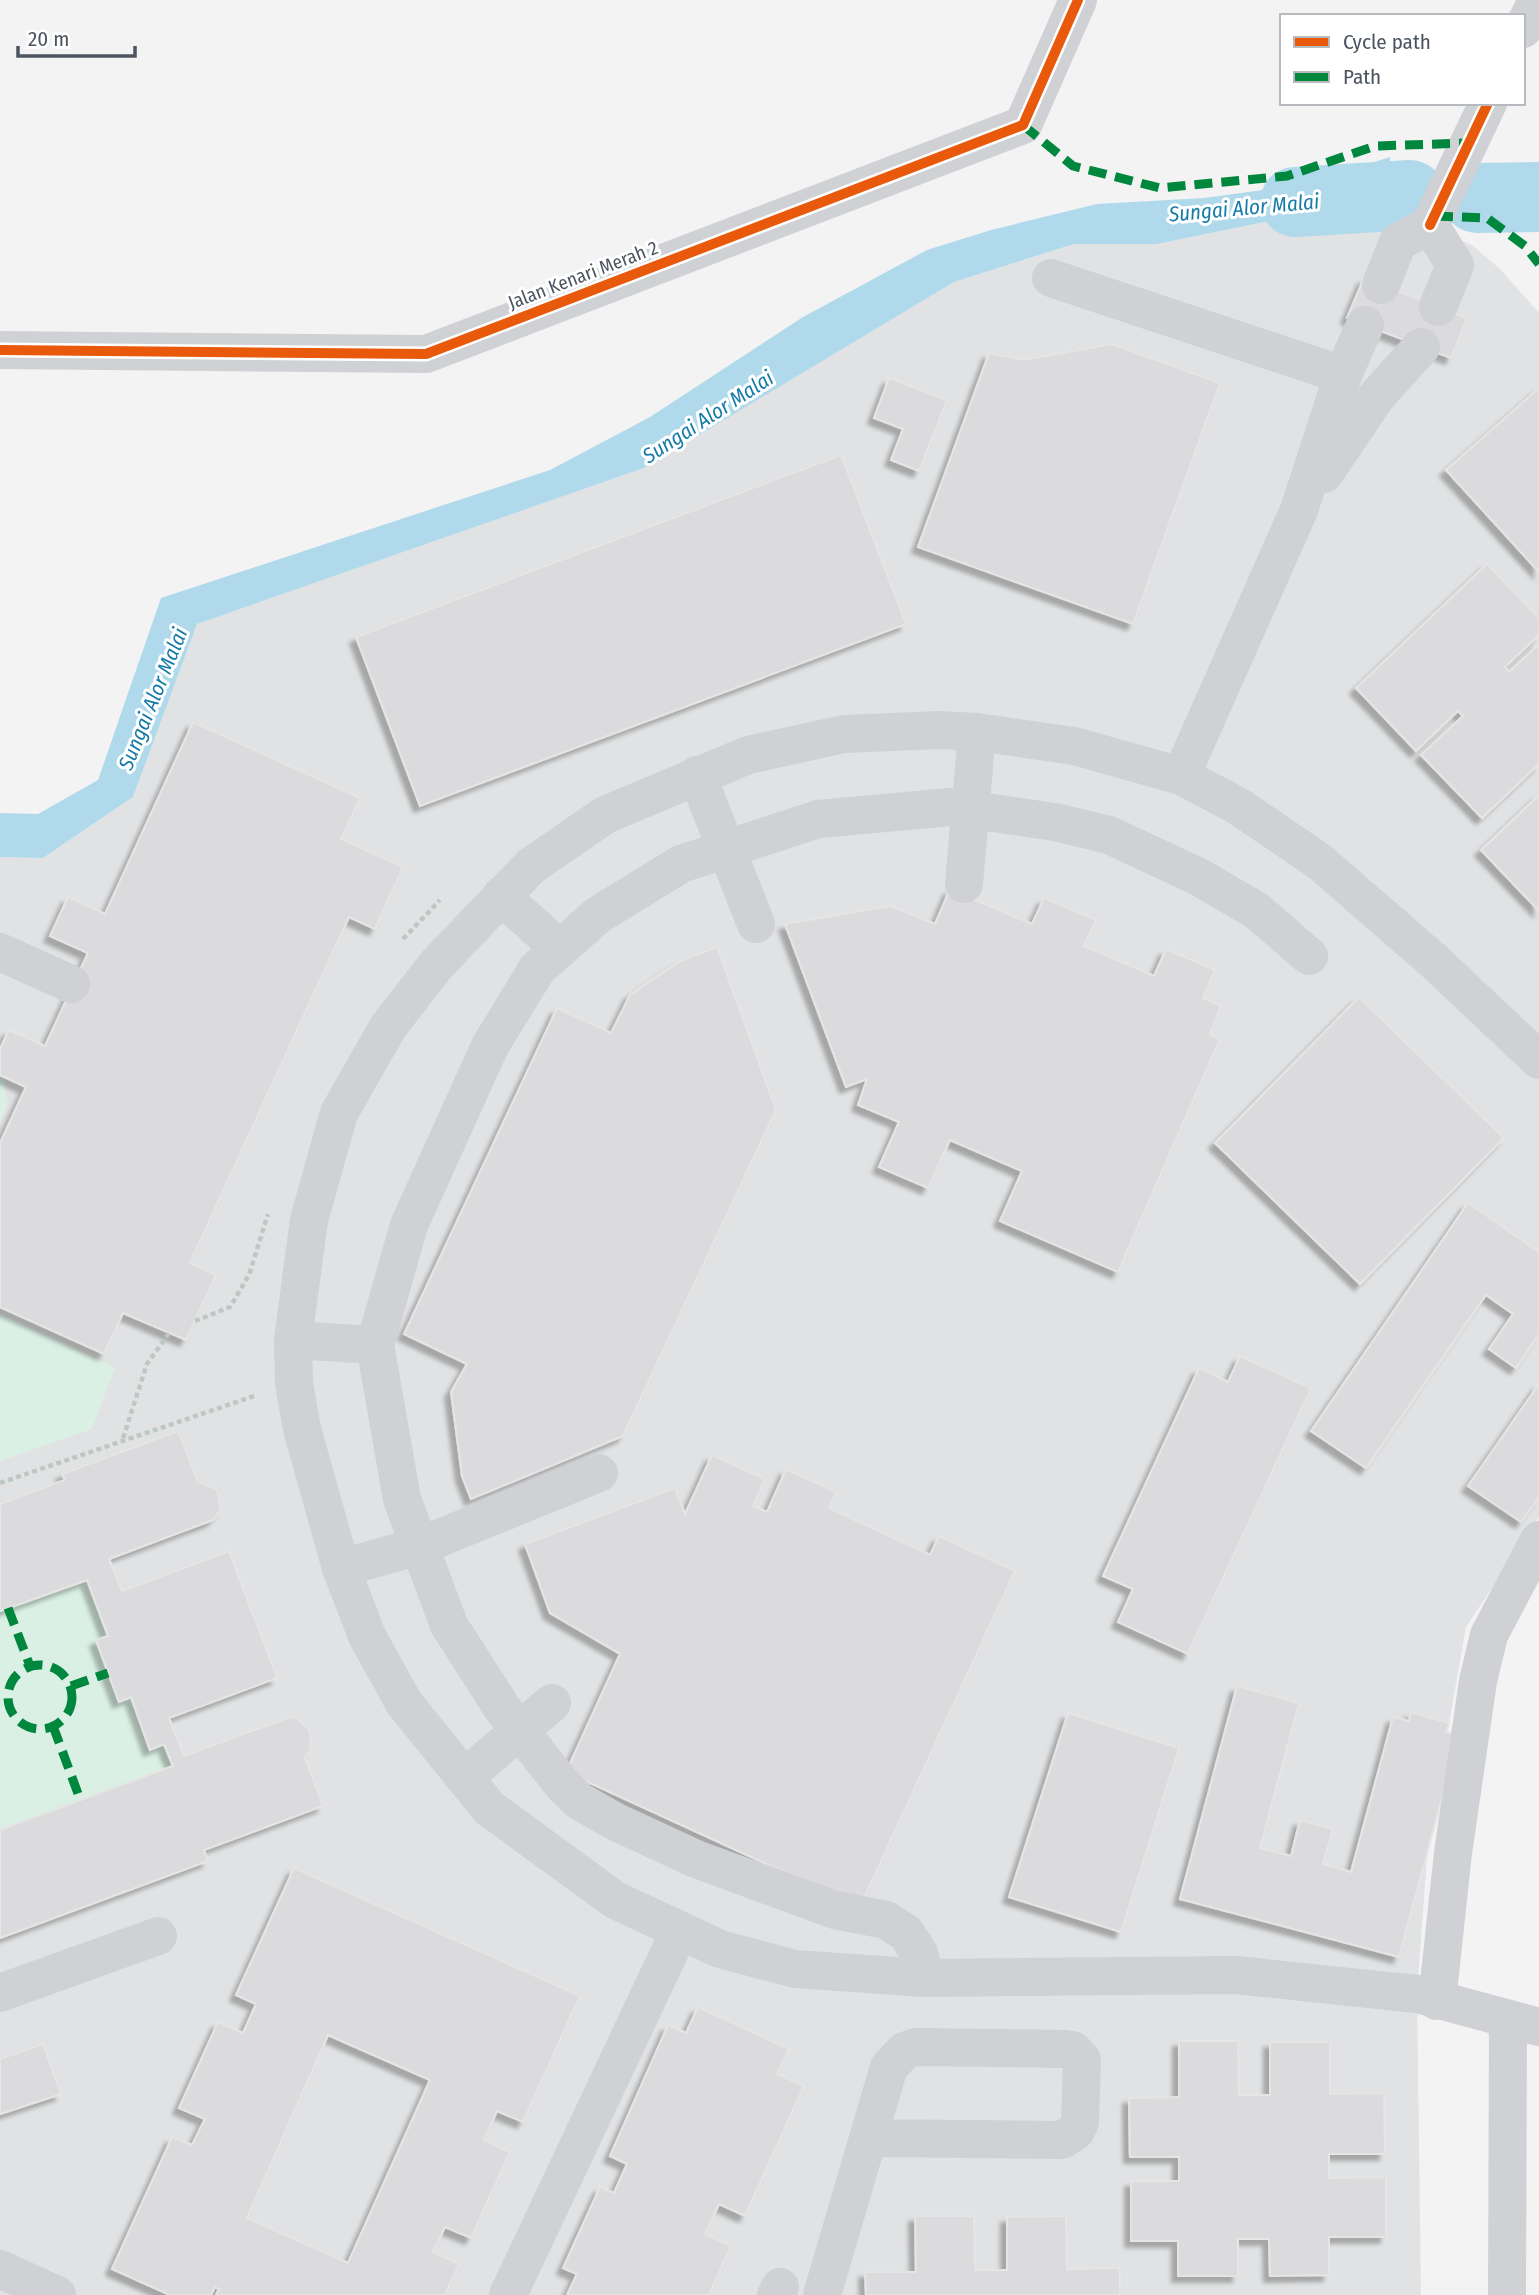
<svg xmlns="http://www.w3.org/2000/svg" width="1539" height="2295" viewBox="0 0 1539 2295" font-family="'Fira Sans Condensed',sans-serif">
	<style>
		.education { fill: #e1e2e3 }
		.green { fill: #daf0e4 }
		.water { fill: #b0daeb }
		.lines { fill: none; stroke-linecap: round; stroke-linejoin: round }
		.river { stroke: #b0daeb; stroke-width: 70 }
		.building { fill: #dbdbdd; stroke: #e5e5e6; stroke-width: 2; fill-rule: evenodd; filter: url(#shadow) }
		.path { stroke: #bdc8c5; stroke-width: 4.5; stroke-dasharray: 5 3.5; stroke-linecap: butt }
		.minor { stroke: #cfd1d4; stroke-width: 38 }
		.quiet { stroke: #00873e; stroke-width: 9; stroke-dasharray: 18 9; stroke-linecap: butt }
		.cycleway-casing { stroke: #fff; stroke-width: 15 }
		.cycleway { stroke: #e8590c; stroke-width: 10 }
		.labels { text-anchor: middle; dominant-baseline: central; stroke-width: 6; stroke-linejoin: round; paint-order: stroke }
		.street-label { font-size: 19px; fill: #4b545f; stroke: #fff }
		.water-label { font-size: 21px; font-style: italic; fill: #157ca8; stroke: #fff }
	</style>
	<defs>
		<filter id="shadow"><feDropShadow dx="-6" dy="6" stdDeviation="2" flood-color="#0004"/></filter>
	</defs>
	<rect width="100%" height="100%" fill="#f3f3f3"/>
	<!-- education -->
	<polygon class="education" points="1323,210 1430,225 1473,246 1500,269 1539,313 1539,1517 1466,1627 1428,1843 1417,1994 1421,2295 0,2295 0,857 43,858 133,797 197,624 644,468 954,282 1074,244 1157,244"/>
	<!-- green -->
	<g class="green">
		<polygon points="0,1036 7,1105 0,1124"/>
		<polygon points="0,1314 115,1368 92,1429 0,1461"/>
		<polygon points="87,1580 108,1636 96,1641 118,1701 131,1697 150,1749 164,1744 173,1766 0,1830 0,1611"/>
	</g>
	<!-- water -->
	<g class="water">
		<polygon points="1390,157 1389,213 1323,210 1157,244 1074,244 954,282 644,468 197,624 133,797 43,858 0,857 0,813 38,814 98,780 161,598 550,470 650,417 803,317 927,250 991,230 1097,204 1204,198 1306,184"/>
		<polygon points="1539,164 1539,218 1504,221 1516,165"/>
	</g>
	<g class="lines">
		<!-- river -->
		<g class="river">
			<polyline points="1477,198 1539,197"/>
			<polyline points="1295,202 1410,195"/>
		</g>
	</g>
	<!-- building -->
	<g class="building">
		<polygon points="1364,278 1467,318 1451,358 1347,318"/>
		<polygon points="1112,344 1220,383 1133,624 918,547 989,353 1024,360"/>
		<polygon points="889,378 947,400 919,471 891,460 903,429 874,418"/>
		<polygon points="1539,388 1539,572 1446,470"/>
		<polygon points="841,455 906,624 420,806 356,637"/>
		<polygon points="1487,564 1539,618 1539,635 1505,667 1509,672 1539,644 1539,764 1482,818 1421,755 1463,716 1458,711 1416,751 1356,688"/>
		<polygon points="193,722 360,798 341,839 403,867 375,929 349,917 190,1263 216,1275 186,1340 123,1313 104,1354 0,1307 0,1143 26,1087 0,1075 0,1049 9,1030 45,1046 88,953 50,936 68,897 105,914"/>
		<polygon points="1539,795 1539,911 1481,850"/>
		<polygon points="950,889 1032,924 1044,898 1096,920 1084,946 1154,976 1166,949 1215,970 1203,998 1221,1006 1210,1034 1220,1039 1118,1272 1000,1221 1022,1171 950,1140 928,1188 879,1167 899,1122 858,1105 867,1079 846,1087 785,924 890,906 935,924"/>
		<polygon points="717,947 776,1110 623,1436 471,1499 462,1476 451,1392 467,1364 404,1334 557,1008 611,1033 630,995 680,961"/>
		<polygon points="1359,997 1504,1138 1360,1284 1215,1143"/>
		<polygon points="1468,1203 1539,1252 1539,1334 1516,1368 1489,1349 1513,1314 1486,1295 1366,1468 1311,1431"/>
		<polygon points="1240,1356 1311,1388 1188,1654 1118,1622 1133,1589 1103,1576 1199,1368 1228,1382"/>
		<polygon points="1539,1384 1539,1497 1521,1522 1468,1486"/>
		<polygon points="178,1431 198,1482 217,1489 221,1509 213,1520 109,1559 122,1591 229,1551 277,1678 169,1718 184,1756 290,1717 297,1718 309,1729 311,1737 310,1752 305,1758 323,1806 204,1850 208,1861 0,1938 0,1830 173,1766 164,1744 150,1750 131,1697 119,1702 96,1640 108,1636 87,1580 0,1611 0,1504 65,1480 62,1474"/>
		<polygon points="712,1455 765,1479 753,1506 767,1512 786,1469 836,1492 829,1508 930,1555 939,1536 1015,1571 860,1907 566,1772 620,1654 550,1613 525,1544 675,1488 685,1514"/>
		<polygon points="1237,1686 1299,1703 1260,1848 1291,1856 1300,1820 1333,1829 1323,1864 1351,1872 1393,1717 1409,1721 1411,1712 1449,1723 1446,1732 1459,1735 1399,1957 1180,1899"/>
		<polygon points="1068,1713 1179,1748 1121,1932 1009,1897"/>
		<path d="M294,1868l286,128 -57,126 -26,-11 -13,29 26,12 -39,86 -26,-11 -12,25 26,12 -14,31h-229l3,-6 -4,-2 -4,8h-41l-58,-26 60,-132 20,8 13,-26 -26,-11 39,-86 25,11 13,-29 -20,-9zM328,2035l102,45 -82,183 -101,-45z"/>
		<polygon points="698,2007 789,2049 777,2074 804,2086 745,2216 719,2204 705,2234 731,2246 709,2295 567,2295 577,2274 563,2268 600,2187 614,2193 627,2164 610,2156 668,2025 686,2033"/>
		<polygon points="1179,2041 1238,2041 1239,2095 1270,2095 1270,2042 1330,2042 1330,2094 1384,2093 1385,2154 1329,2154 1329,2178 1386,2177 1386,2237 1329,2237 1329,2275 1270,2276 1269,2239 1238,2239 1238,2276 1178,2276 1178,2241 1131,2241 1131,2181 1179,2181 1179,2157 1130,2157 1129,2098 1179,2097"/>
		<polygon points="43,2044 61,2094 0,2114 0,2059"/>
		<polygon points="915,2216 974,2216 975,2270 1007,2270 1007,2217 1066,2216 1067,2269 1120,2268 1120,2295 866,2295 865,2272 916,2272"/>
	</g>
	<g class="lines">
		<!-- path -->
		<g class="path">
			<polyline points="403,939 440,900"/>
			<polyline points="195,1321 230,1307 249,1275 268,1214"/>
			<polyline points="123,1438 147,1364 169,1333"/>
			<polyline points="0,1483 257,1395"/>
		</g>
		<!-- minor -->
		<g class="minor">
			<polyline points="1523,29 1537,0"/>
			<polyline points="1430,225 1488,103"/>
			<polyline points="1430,225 1455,265 1438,307"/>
			<polyline points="1051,278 1343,375"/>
			<polyline points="1381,285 1398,242 1430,225"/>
			<polyline points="0,350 426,354 1023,125 1078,0"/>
			<polyline points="1324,474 1376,397 1421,347"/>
			<polyline points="697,775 756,924"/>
			<polyline points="1181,776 1299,510 1343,375 1365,325"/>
			<polyline points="964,884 977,732"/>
			<polyline points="501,896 560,949"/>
			<polyline points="0,952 71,984"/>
			<polyline points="1539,1060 1435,962 1320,862 1238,806 1181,776 1074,746 977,732 940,730 844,734 748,755 605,815 531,866 437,964 388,1027 339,1113 309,1220 293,1340 294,1383 302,1429 341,1568 367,1636 404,1703 489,1808 615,1900 720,1949 795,1969 925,1978 1236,1975 1417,1994 1539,2027"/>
			<polyline points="293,1340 375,1345"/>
			<polyline points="341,1568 420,1546 599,1473"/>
			<polyline points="465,1777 552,1703"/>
			<polyline points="925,1978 919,1953 906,1933 886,1920 835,1910 696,1859 616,1822 579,1801 562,1784 502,1708 449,1625 402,1499 375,1345 409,1225 490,1046 537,969 598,915 681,864 818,819 951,807 1055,822 1109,835 1199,877 1257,911 1309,956"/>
			<polyline points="0,1993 158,1936"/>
			<polyline points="1437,2001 1453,1853 1478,1681 1489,1635 1539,1540"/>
			<polyline points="0,2269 57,2295"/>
			<polyline points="508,2295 679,1932"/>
			<polyline points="776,2295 780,2287"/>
			<polyline points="822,2295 889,2067 904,2051 916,2047 1065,2049 1073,2050 1082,2060 1080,2122 1076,2131 1062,2140 868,2138"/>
			<polyline points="1507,2295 1508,2019"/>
		</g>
		<!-- quiet -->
		<g class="quiet">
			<polyline points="1023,125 1073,166 1160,188 1287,176 1375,146 1469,143"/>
			<polyline points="1435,216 1487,218 1525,246 1539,264"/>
			<polyline points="8,1608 30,1666"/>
			<circle cx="40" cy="1697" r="32"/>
			<polyline points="71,1686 108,1673"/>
			<polyline points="53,1726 80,1799"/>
		</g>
		<defs>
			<g id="cycleway">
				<polyline points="1430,225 1488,103"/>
				<polyline points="0,350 426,354 1023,125 1078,0"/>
			</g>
		</defs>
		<!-- cycleway casing -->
		<use href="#cycleway" class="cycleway-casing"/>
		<!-- cycleway -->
		<use href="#cycleway" class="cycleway"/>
	</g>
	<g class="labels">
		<!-- street labels -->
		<g class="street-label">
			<text transform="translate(583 275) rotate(-21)">Jalan Kenari Merah 2</text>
		</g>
		<!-- water labels -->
		<g class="water-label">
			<text transform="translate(1244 208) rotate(-5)">Sungai Alor Malai</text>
			<text transform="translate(708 417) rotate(-33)">Sungai Alor Malai</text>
			<text transform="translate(153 699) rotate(-68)">Sungai Alor Malai</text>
		</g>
	</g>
	<!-- legend -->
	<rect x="1280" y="14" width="245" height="91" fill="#ffffff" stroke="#b7bbbf" stroke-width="2"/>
	<rect x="1294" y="37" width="35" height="10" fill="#e8590c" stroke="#b7bbbf" stroke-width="2"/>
	<text x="1343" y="49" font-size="21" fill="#4b545f">Cycle path</text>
	<rect x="1294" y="72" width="35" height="10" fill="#00873e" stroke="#b7bbbf" stroke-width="2"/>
	<text x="1343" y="84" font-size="21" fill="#4b545f">Path</text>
	<!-- scale -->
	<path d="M18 46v10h117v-10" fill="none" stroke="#4b545f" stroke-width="3.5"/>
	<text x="28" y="46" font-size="21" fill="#4b545f" stroke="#ffffff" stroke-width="5" paint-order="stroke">20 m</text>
</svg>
